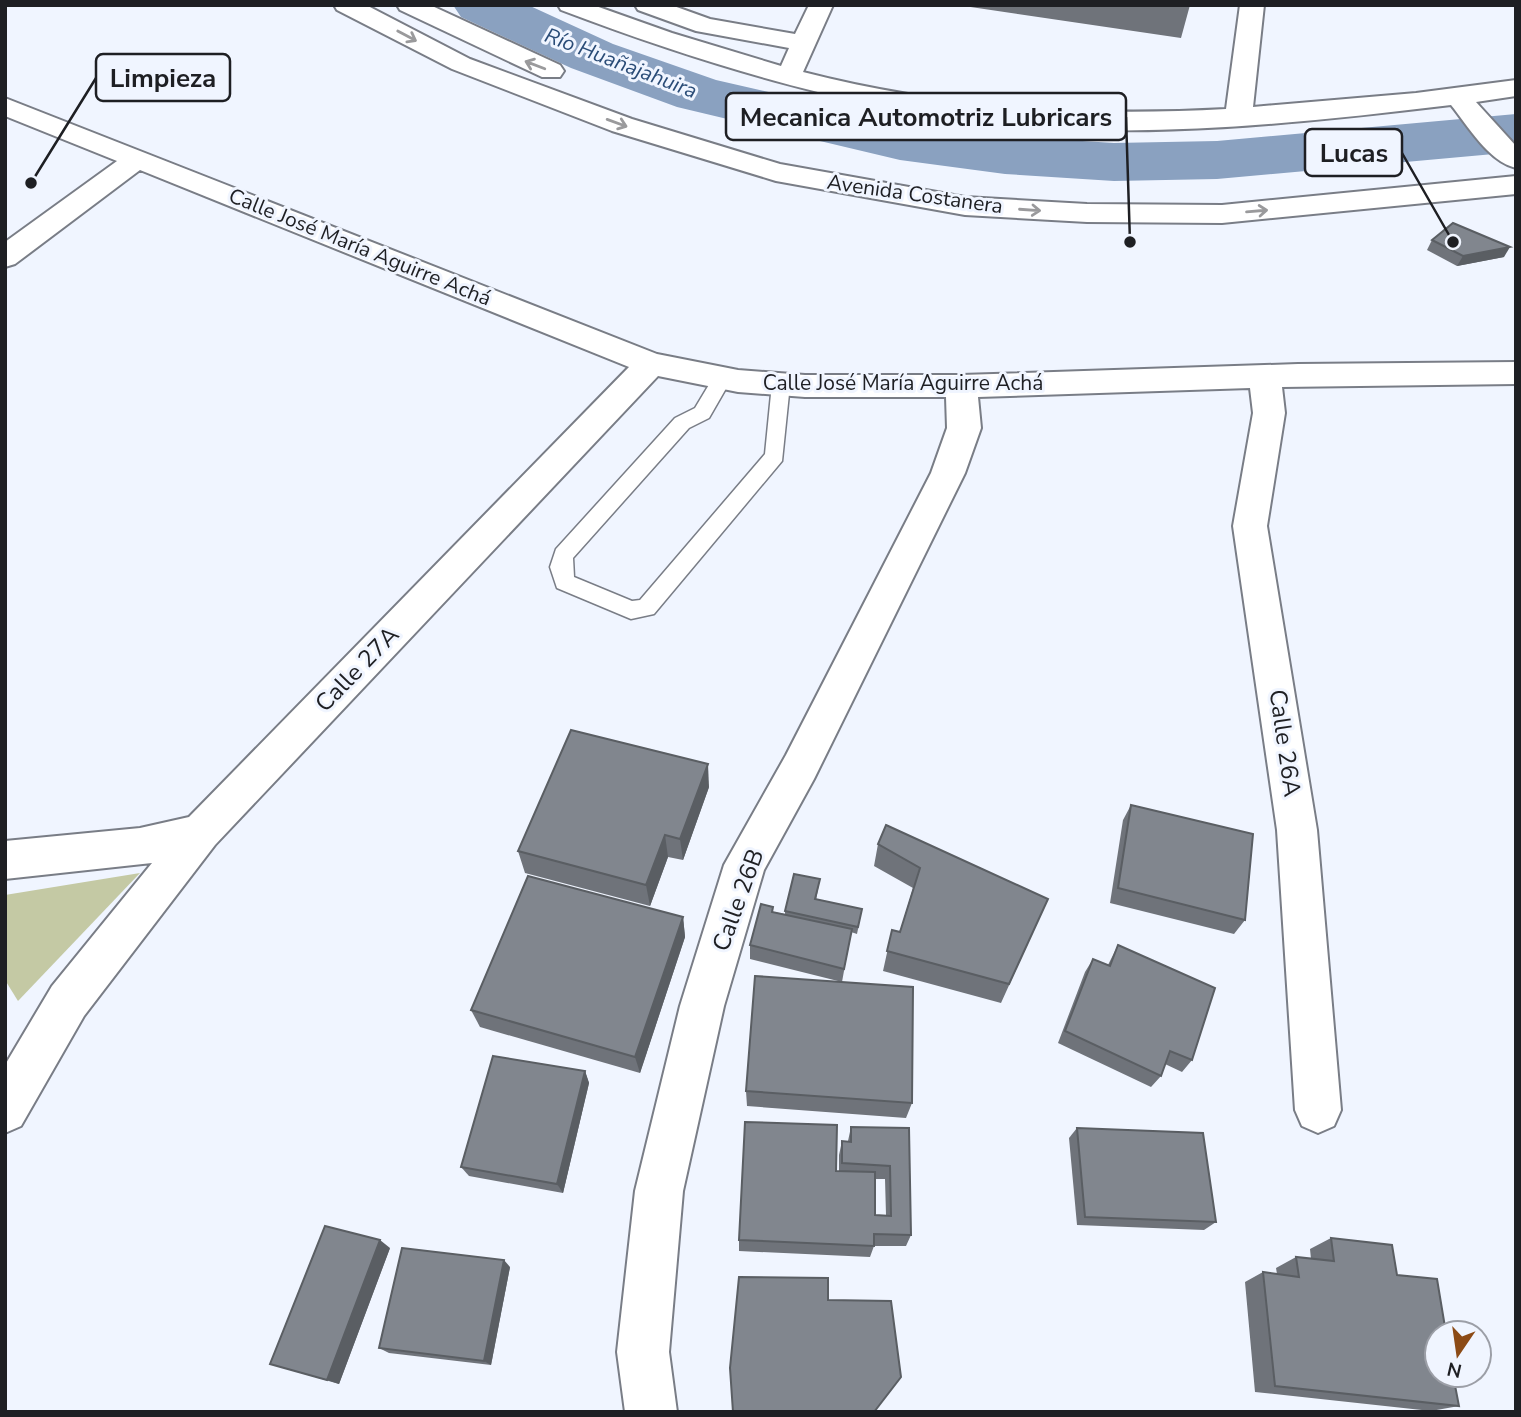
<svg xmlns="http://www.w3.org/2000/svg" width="1521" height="1417" viewBox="0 0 1521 1417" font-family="'Nunito Sans',sans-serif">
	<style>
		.green { fill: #c4c9a4 }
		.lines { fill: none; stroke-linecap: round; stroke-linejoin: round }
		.river { fill: #8aa1c0; fill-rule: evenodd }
		.service-casing { stroke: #797d86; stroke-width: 3 }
		.minor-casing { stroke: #797d86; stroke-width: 4 }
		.secondary-casing { stroke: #797d86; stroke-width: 4 }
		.service { fill: #fff; fill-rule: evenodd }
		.minor { fill: #fff; fill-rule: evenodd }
		.secondary { fill: #fff; fill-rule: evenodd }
		.wall { fill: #6f737a; fill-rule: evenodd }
		.shaded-wall { fill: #5a5e63 }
		.building { fill: #81868e; stroke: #5a5e63; stroke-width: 2 }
		.oneway { stroke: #9a9a9c }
		.labels { text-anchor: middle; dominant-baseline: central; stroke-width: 6; stroke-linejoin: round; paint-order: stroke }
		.far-water-label { font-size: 21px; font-style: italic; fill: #2a4c77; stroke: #f0f5ff }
		.far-street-label { font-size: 21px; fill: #1e1f23; stroke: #f0f5ff }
		.street-label { font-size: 24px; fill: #1e1f23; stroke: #f0f5ff }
		.leader { fill: none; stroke: #1e1f23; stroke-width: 2.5 }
		.callout-dot { fill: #1e1f23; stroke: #f0f5ff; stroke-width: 2.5 }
		.callout { fill: #f0f5ff; stroke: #1e1f23; stroke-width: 2.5 }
		.callout-label { font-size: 26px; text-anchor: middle; font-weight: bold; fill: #1e1f23 }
	</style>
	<rect width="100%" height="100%" fill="#f0f5ff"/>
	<!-- green -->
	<polygon class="green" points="140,873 18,1001 5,980 5,895"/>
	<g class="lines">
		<!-- river -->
		<polygon class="river" points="453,5 528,5 613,44 716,80 900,122 1005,136 1114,143 1217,141 1516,114 1516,152 1217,179 1114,181 1005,174 900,160 677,107 571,68 461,17"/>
		<defs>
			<polygon id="service" points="723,371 732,378 709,418 689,428 573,558 574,577 632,601 640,600 765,454 772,384 781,377 790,384 782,461 654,614 631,619 557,588 550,567 556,549 675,418 695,408 716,373"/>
			<g id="minor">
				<path d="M558,5h35l79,28 109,33 8,-18 -93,-17 -58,-21 -3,-5h36l39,14 85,15 14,-29h24l-30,67c139,36 279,45 423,37l14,-104h24l-11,102 163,-14 100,-13v16l-40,6 40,44v22c-28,-7 -48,-42 -65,-63 -150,18 -305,35 -455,19 -149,-16 -295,-61 -435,-114z"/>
				<polygon points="5,98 657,354 738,370 805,375 961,375 1298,364 1516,362 1516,384 1282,387 1285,413 1267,526 1317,830 1341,1110 1334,1126 1318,1133 1302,1126 1295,1110 1277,830 1233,526 1253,413 1250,388 978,397 981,428 965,473 814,779 764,870 724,1006 683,1191 669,1352 677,1412 625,1412 617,1352 635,1191 680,1006 724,865 786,755 931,473 947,428 946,397 805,397 738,392 658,376 215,845 84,1016 21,1126 5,1133 5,1065 52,986 152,863 5,879 5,841 140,828 189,817 629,367 140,170 15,264 5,267 5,242 117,161 5,116"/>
			</g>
			<g id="secondary">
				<polygon points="334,5 366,5 470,59 632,119 780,164 965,197 1087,204 1222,205 1516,176 1516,194 1222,223 1087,222 965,215 776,181 612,131 452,69 337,10"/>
				<polygon points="397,5 430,5 560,65 564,71 560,77 542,77 400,10"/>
			</g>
		</defs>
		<!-- service casing -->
		<use href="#service" class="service-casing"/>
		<!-- minor casing -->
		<use href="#minor" class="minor-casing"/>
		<!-- secondary casing -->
		<use href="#secondary" class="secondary-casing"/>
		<!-- service -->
		<use href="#service" class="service"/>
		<!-- minor -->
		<use href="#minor" class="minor"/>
		<!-- secondary -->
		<use href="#secondary" class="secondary"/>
	</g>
	<!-- wall -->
	<g class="wall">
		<polygon points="957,5 1190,5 1181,38"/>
		<polygon points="1432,240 1504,257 1457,266 1427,250"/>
		<polygon points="709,787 683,860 668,857 650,906 525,873 518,851"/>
		<polygon points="1131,805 1245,920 1234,934 1110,903 1123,820"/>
		<polygon points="878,844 1048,899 1001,1003 883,971 892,930 900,932 913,888 874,866"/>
		<polygon points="820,879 816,900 862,909 857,934 851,932 842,982 912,1103 906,1118 747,1106 746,1091 838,981 750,959 750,945 773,907 773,912 785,914 785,911"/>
		<polygon points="683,917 685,937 640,1073 480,1027 471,1010"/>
		<polygon points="1118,945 1192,1060 1182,1072 1165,1064 1161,1076 1151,1087 1058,1043 1085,972 1093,959 1108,965"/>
		<polygon points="585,1071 589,1083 563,1193 469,1176 461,1167"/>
		<path d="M851,1127l58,1 2,107 -5,11h-32l-4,11 -131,-6v-11l97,-69h3v-16l3,-14h6zM875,1179h10l1,36h-11z"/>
		<polygon points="1077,1128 1216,1222 1204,1230 1077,1225 1069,1138"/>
		<polygon points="1331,1238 1397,1275 1459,1406 1431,1411 1255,1392 1245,1282 1263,1272 1277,1274 1276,1268 1296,1257 1311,1259 1310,1249"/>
		<polygon points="390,1248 339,1384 270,1364"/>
		<polygon points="510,1267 491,1365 389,1353 379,1348"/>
	</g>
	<!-- shaded-wall -->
	<g class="shaded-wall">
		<polygon points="1510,247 1504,257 1457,266 1463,256"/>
		<polygon points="708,764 709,787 683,860 680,839"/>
		<polygon points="665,835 668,857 650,906 646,885"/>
		<polygon points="683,917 685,937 640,1073 635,1057"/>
		<polygon points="585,1071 589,1083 563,1193 557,1184"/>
		<polygon points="380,1240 390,1248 339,1384 327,1380"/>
		<polygon points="504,1260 510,1267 491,1365 484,1361"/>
	</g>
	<!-- building -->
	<g class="building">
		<polygon points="1453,223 1510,247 1463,256 1432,240"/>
		<polygon points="571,730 708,764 680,839 665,835 646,885 518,851"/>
		<polygon points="1131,805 1253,834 1245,920 1118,888"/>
		<polygon points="886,825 1048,899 1009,984 887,951 892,930 900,932 920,868 878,844"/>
		<polygon points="794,874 820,879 815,899 862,909 858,927 785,911"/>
		<polygon points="528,876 683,917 635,1057 471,1010"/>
		<polygon points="761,904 773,907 772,912 852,929 844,969 750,945"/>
		<polygon points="1118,945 1215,988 1192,1060 1170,1051 1161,1076 1065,1031 1093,959 1110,966"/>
		<polygon points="755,976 913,987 912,1103 746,1091"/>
		<polygon points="493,1056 585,1071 557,1184 461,1167"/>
		<polygon points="745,1122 837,1125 836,1171 875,1172 875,1215 891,1216 890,1166 842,1163 842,1141 851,1142 851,1127 909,1128 911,1235 874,1234 874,1246 739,1240"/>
		<polygon points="1077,1128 1203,1133 1216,1222 1085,1217"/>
		<polygon points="325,1226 380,1240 327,1380 270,1364"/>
		<polygon points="1331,1238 1392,1245 1397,1275 1437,1279 1446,1333 1437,1333 1437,1375 1453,1375 1459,1406 1275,1386 1263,1272 1299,1277 1296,1257 1334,1261"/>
		<polygon points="402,1248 504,1260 484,1361 379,1348"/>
		<polygon points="739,1277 828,1278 828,1300 891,1301 901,1377 874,1412 733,1412 730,1368"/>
	</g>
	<!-- one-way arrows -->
	<defs><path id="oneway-shaft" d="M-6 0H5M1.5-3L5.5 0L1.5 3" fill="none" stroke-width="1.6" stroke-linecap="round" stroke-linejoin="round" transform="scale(1.75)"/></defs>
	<g class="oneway">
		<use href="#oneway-shaft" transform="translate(407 36) rotate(28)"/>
		<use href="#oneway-shaft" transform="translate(535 65) rotate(-159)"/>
		<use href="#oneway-shaft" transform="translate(617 123) rotate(20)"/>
		<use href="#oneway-shaft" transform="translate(1030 210) rotate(4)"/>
		<use href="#oneway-shaft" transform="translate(1257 211) rotate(-5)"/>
	</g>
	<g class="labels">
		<!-- far-water labels -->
		<g class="far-water-label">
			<text transform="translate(621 63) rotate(21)">Río Huañajahuira</text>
		</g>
		<!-- far-street labels -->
		<g class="far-street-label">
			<text transform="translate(915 194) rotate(8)">Avenida Costanera</text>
			<text transform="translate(360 247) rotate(22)">Calle José María Aguirre Achá</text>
			<text x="903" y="383">Calle José María Aguirre Achá</text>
		</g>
		<!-- street labels -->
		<g class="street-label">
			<text transform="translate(357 669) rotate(-46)">Calle 27A</text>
			<text transform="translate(1285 743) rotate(82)">Calle 26A</text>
			<text transform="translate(738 900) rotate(-70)">Calle 26B</text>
		</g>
	</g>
	<!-- callouts -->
	<path class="leader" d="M31 183L96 78M1130 242L1126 117M1453 242L1402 153"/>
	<g class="callout-dot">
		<circle cx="31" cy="183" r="7"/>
		<circle cx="1130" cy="242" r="7"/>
		<circle cx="1453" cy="242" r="7"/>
	</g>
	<g class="callout">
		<rect x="96" y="54" width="134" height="47" rx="7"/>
		<rect x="726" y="93" width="400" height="47" rx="7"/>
		<rect x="1305" y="129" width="97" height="47" rx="7"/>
	</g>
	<g class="callout-label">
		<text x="163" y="87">Limpieza</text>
		<text x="926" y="126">Mecanica Automotriz Lubricars</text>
		<text x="1354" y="162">Lucas</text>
	</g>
	<!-- border -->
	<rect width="1521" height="1417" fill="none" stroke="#1e1f23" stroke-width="14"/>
	<!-- north arrow -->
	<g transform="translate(1458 1354) rotate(193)"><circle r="33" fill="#f0f5ff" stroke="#9c9fa7" stroke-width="2"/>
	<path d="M0-5L12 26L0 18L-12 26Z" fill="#8c4b16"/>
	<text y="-10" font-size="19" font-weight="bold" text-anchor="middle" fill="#1e1f23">N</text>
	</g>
</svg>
